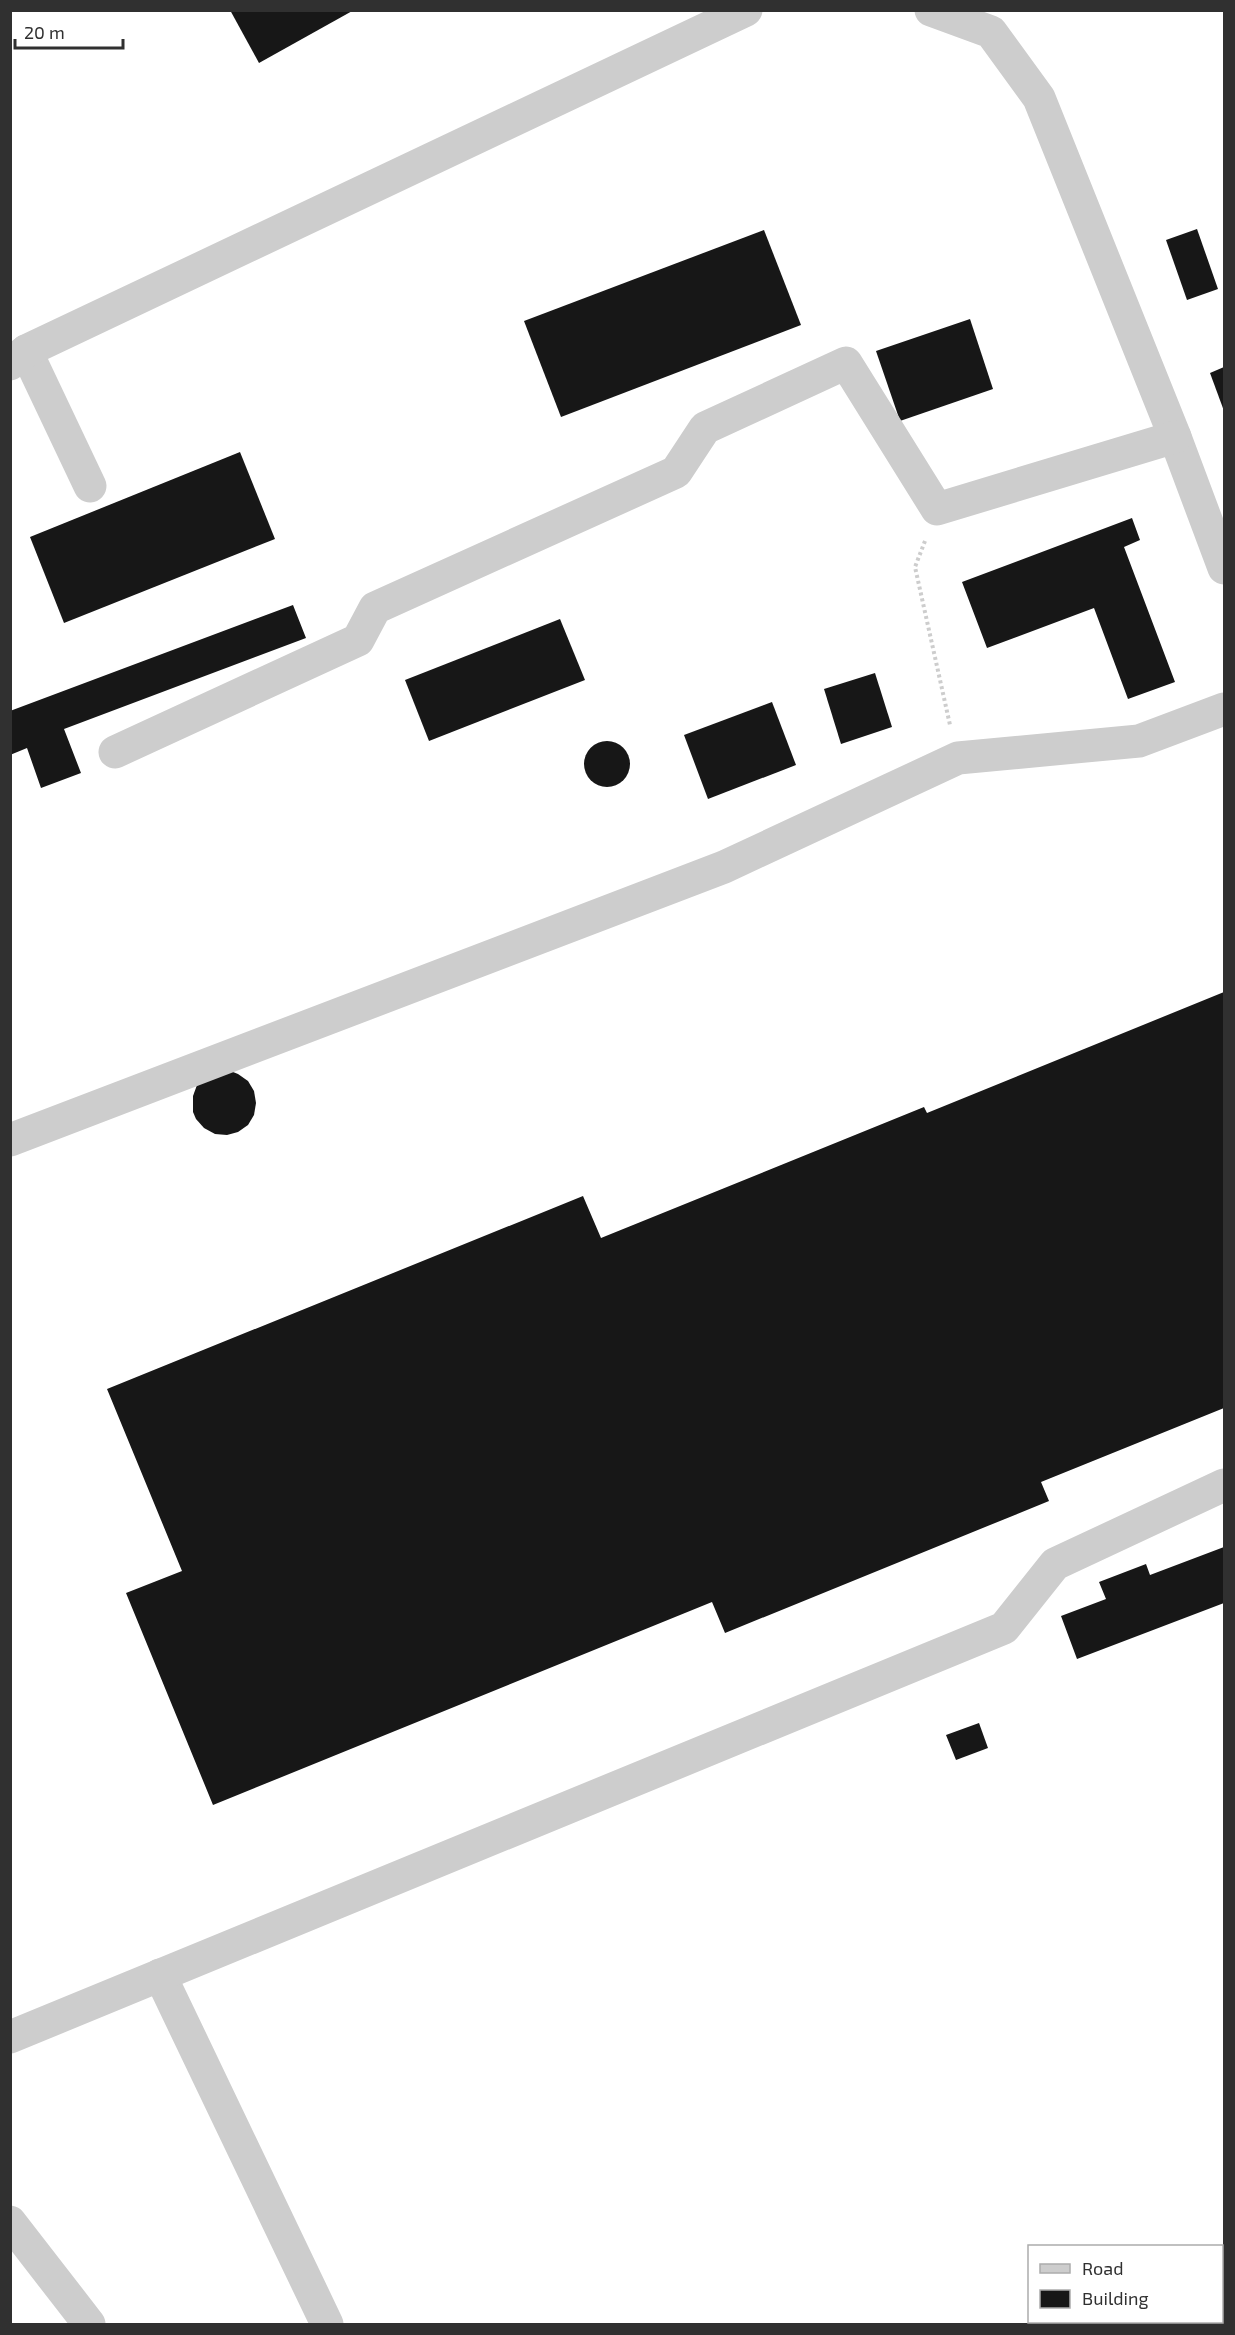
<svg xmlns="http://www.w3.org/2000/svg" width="1235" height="2335" viewBox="0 0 1235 2335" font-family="'Exo 2',sans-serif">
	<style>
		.building { fill: #171717 }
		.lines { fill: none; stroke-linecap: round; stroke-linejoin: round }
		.path { stroke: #cdcdcd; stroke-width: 4; stroke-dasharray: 3 3; stroke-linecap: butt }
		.minor { stroke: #cdcdcd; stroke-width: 33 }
	</style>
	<rect width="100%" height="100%" fill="#fff"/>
	<!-- building -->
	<g class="building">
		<polygon points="230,10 354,10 259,63"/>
		<polygon points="1197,229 1218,289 1187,300 1166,240"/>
		<polygon points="764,230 801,325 561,417 524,321"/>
		<polygon points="970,319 993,389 900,421 876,351"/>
		<polygon points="1224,367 1224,411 1210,373"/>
		<polygon points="240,452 275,539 64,623 30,537"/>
		<polygon points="1132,518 1140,540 1124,547 1175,682 1128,699 1094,608 987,648 962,582"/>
		<polygon points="293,605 306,638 64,729 81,773 41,788 27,748 10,755 10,711"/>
		<polygon points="560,619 585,680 429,741 405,680"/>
		<polygon points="875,673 892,727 841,744 824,689"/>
		<polygon points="772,702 796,765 708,799 684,735"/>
		<circle cx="607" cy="764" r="23"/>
		<polygon points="1224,992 1224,1408 1041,1482 1049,1501 725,1633 712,1602 213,1805 126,1593 182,1571 107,1389 583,1196 601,1238 924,1107 927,1113"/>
		<polygon points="228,1070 238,1074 248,1081 254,1091 256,1103 254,1115 248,1125 238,1132 227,1135 215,1134 204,1128 196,1119 193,1112 193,1096 197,1085"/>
		<polygon points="1224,1547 1224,1603 1077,1659 1061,1616 1106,1599 1099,1582 1146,1564 1150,1575"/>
		<polygon points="979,1723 988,1748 956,1760 946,1735"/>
	</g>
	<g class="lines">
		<!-- path -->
		<polyline class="path" points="925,541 915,567 950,725"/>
		<!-- minor -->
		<g class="minor">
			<polyline points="931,10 991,32 1039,98 1175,437 1224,568"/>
			<polyline points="26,351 90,486"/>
			<polyline points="10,364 26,351 746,10"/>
			<polyline points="115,752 358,640 375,608 676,472 705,428 846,363 937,509 1175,437"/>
			<polyline points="10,1140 724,867 958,758 1139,741 1224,709"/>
			<polyline points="160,1975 327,2324"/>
			<polyline points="10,2037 1004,1628 1055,1564 1224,1485"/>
			<polyline points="10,2222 89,2324"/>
		</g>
	</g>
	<!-- border -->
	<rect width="1235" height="2335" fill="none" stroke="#303030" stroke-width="24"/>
	<!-- legend -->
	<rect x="1028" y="2245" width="195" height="78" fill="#ffffff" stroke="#acacac" stroke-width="1.5"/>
	<rect x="1040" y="2264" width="30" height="9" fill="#cdcdcd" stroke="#acacac" stroke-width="1.5"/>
	<text x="1082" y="2275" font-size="18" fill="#303030">Road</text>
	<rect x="1040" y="2290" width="30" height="18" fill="#171717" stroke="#acacac" stroke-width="1.5"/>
	<text x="1082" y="2305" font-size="18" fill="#303030">Building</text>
	<!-- scale -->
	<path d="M15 39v9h108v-9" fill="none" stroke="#303030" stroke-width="3"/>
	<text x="24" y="39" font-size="18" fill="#303030" stroke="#ffffff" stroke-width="4.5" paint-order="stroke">20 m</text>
</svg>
